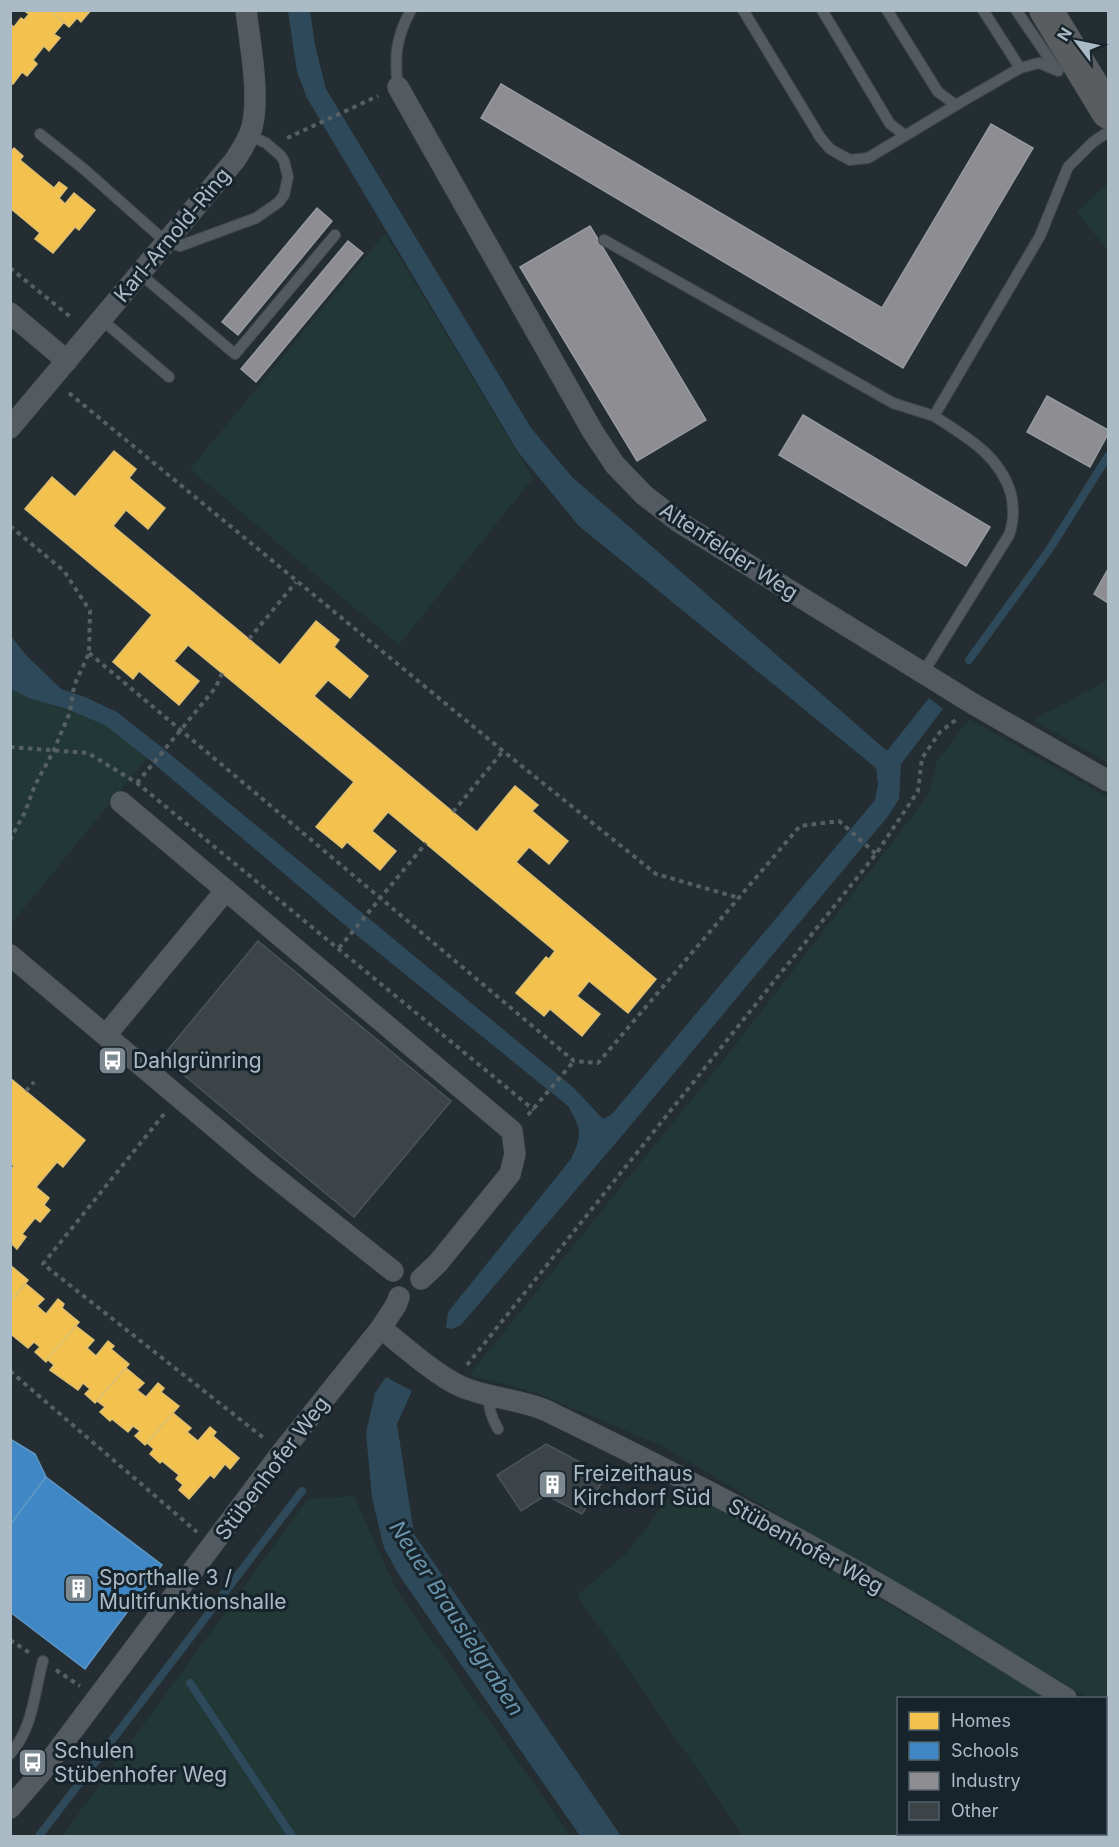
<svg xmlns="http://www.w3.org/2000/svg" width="1119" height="1847" viewBox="0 0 1119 1847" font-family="Inter,sans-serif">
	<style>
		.green { fill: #213836 }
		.water { fill: #2e4959 }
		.homes { fill: #f2c14e; stroke: #ddbf72; stroke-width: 1.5 }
		.schools { fill: #3f88c5; stroke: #5f97c5; stroke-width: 1.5 }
		.industry { fill: #8d8d92; stroke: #969ba1; stroke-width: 1.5 }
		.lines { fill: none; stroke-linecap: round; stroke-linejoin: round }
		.stream { stroke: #2e4959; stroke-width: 8 }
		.building { fill: #3c4448; stroke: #4b545a; stroke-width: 1.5 }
		.lane-casing { stroke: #42484c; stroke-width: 12 }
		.street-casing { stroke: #42484c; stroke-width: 22 }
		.highway-casing { stroke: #40484e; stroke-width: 34 }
		.path { stroke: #566064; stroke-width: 4; stroke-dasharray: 4.5 4.5; stroke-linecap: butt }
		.lane { stroke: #535b60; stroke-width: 10 }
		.street { stroke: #535b60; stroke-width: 21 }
		.highway { stroke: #595d5f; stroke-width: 33 }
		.labels { text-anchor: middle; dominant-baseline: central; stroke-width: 6; stroke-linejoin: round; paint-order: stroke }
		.street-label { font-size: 21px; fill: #abbbc5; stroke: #17242c }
		.poi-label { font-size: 21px; fill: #abbbc5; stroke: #17242c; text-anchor: start }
		.water-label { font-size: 22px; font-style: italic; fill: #6a94ab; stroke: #17242c }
	</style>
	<rect width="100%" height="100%" fill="#242d31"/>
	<!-- green -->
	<g class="green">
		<polygon points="1108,183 1108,251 1077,212"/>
		<polygon points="385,233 533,478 399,645 190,469"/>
		<polygon points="1108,680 1108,763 1033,720"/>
		<path d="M11,689c29,15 62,20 92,35 16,7 30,23 44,34l-136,166z"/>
		<polygon points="969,719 1108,797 1108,1711 1106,1709 1106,1698 1088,1698 662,1446 537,1393 469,1375 721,1063 882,856 928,795 937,761"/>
		<polygon points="681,1482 1048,1698 898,1698 898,1834 1106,1834 1106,1732 1108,1734 1108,1836 743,1836 577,1595 626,1554"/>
		<polygon points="354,1496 397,1591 571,1836 62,1836 308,1499"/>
	</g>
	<!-- water -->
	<g class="water">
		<path d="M288,11h22l5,34 11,44 205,339 41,49 315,274 42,-53 14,11 -42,55 -2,35 -10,16 -269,323 -159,187 -9,4 -6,-1 2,-16 123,-153c12,-25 10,-30 -3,-53l-209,-169 -212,-179 -42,-33 -41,-17 -33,-9 -20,-10v-53l15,19 35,34 24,8 32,15 42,33 415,343 29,31 9,-5 263,-314 3,-16 -2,-16 -297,-242 -61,-74 -211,-354 -10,-26z"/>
		<polygon points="386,1377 412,1391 397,1424 414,1534 621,1836 580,1836 399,1575 384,1548 372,1498 366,1433 375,1393"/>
	</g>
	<!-- homes -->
	<g class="homes">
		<polygon points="27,10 50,10 64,22 54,34 60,38 49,51 44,46 33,60 37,64 27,76 22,72 13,84 10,82 10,24 14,27 21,18 24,20 29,14 26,12"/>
		<polygon points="50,10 91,10 81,22 77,18 69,27"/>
		<polygon points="14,148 23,156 20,160 54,188 59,182 67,188 59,198 65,204 74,193 95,210 79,230 75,227 53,253 35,239 40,233 10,208 10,153"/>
		<polygon points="114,451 136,469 129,478 165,508 148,529 126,510 113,526 280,665 316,621 339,640 334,647 368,676 350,698 328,680 314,696 477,832 515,786 538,805 532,811 568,841 549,864 529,847 516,862 656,979 628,1013 589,981 577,996 600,1014 582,1036 550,1009 544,1016 516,993 546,957 549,959 555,951 388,812 372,831 396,851 380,870 347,842 342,848 316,827 354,782 188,645 174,661 199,681 179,705 139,671 133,679 113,662 152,615 25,509 52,477 75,497"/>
		<polygon points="10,1078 85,1140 63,1167 57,1162 36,1187 49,1198 44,1205 50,1210 40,1222 35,1218 22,1234 26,1237 17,1249 12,1244 10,1246 10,1171 14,1166 10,1163"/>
		<polygon points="10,1265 28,1280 10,1302"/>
		<polygon points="26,1284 44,1299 37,1306 46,1314 58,1299 64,1304 62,1308 79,1322 46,1362 35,1352 40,1347 34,1342 28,1348 12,1335 10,1337 10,1302"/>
		<polygon points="76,1326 94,1340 87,1348 96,1356 108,1341 114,1346 111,1349 129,1364 95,1403 85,1394 90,1389 83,1383 78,1390 50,1370 54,1365 47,1359"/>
		<polygon points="126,1368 144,1383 137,1390 146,1397 158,1383 164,1388 161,1392 179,1406 145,1445 135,1436 140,1431 133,1426 128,1432 112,1419 110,1421 100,1412 105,1407 97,1401"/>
		<polygon points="173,1413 191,1428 187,1432 198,1441 210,1427 216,1432 213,1436 239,1458 230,1469 225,1464 214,1478 210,1475 189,1499 179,1490 183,1485 176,1479 179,1475 162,1461 160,1463 150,1454 154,1449 147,1443"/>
	</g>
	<!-- schools -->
	<g class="schools">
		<polygon points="10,1439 35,1454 46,1477 10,1525"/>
		<polygon points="46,1477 162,1565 85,1669 10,1612 10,1525"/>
	</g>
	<!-- industry -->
	<g class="industry">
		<polygon points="501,84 882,308 991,124 1033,148 903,368 481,118"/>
		<polygon points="317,208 332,221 238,335 222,322"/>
		<polygon points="590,226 706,420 637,461 520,267"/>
		<polygon points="348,241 363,253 256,382 241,369"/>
		<polygon points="1047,396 1108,430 1108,434 1090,467 1027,432"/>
		<polygon points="803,415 990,527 966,566 779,455"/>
		<polygon points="1108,569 1108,603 1094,594"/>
	</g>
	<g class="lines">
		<!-- stream -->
		<g class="stream">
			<polyline points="969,660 1049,550 1108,456"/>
			<polyline points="190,1683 292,1836"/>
			<polyline points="39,1836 302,1491"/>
		</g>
	</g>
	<!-- building -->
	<g class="building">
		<polygon points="258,941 451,1101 354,1217 162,1057"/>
		<polygon points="546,1444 606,1476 582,1514 546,1495 521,1511 497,1475"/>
	</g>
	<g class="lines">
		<defs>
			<g id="lane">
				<polyline points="743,10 820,137 830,149 850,160 868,158 956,105"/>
				<polyline points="822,10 890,124 905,135"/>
				<polyline points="887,10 938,92 956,105 1020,68 1039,63 1058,71"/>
				<polyline points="983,10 1020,68"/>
				<polyline points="1016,10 1057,70"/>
				<path d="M398,87c-4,-30 -2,-50 13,-77"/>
				<polyline points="40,134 85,170 166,242 180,246 256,218 279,202 284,195 288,177 284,161 281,156 266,143 249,135"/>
				<polyline points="604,240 893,403 934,416"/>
				<polyline points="139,273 235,354 335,235"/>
				<polyline points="101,319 169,377"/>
				<path d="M923,673l86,-138c5,-13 5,-27 2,-41 -11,-39 -46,-58 -77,-78l106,-180 28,-69 25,-25 15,-10"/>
				<path d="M488,1394c1,14 3,23 10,35"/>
				<path d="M10,1754c23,-25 24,-61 33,-93"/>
			</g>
			<g id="street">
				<polyline points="398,87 593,432 615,465 644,495 679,522 975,705 1108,781"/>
				<polyline points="10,313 67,361"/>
				<path d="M10,428l225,-268c7,-11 14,-21 17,-33 8,-31 -2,-84 -6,-117"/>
				<polyline points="121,802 512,1131 515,1154 510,1174 438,1263 421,1279"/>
				<polyline points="10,955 262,1167 393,1271"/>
				<polyline points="106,1035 226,890"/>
				<path d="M381,1328c21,17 55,47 79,58 27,12 58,13 85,24 128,62 256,127 378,200 48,29 95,59 143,88"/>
				<polyline points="1106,1723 1108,1725"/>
				<polyline points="10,1808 43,1770 282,1452 381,1328 396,1305 399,1297"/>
			</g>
			<polyline id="highway" points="1046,10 1108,112"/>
		</defs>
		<!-- lane casing -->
		<use href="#lane" class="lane-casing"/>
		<!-- street casing -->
		<use href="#street" class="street-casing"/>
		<!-- highway casing -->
		<use href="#highway" class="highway-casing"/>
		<!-- path -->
		<g class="path">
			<polyline points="287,138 378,96"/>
			<polyline points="10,268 73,319"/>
			<polyline points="69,393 503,751 656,874 739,898"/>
			<polyline points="10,526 64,571 90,611 89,653 74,686 70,712 53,752 35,785 25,812 10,840"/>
			<polyline points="249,639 296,582"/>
			<polyline points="89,653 574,1061 598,1063 800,826 839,821 876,854"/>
			<polyline points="10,747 88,753 137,783 534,1110"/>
			<polyline points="137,783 216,687 222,673"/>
			<polyline points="453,812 503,751"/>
			<polyline points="339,948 426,843"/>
			<polyline points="26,1091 34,1082"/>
			<polyline points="164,1114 43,1264 265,1439"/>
			<polyline points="528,1115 574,1061"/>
			<polyline points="467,1365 876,854 918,791 922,758 940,732 957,719"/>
			<polyline points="10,1371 197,1532"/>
			<polyline points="10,1640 30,1653"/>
			<polyline points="56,1670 80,1686"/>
		</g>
		<!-- lane -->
		<use href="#lane" class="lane"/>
		<!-- street -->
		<use href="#street" class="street"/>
		<!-- highway -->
		<use href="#highway" class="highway"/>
	</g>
	<!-- icons -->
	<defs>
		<symbol id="bus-square" viewBox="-11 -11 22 22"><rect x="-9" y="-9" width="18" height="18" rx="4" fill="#7c8991" stroke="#17242c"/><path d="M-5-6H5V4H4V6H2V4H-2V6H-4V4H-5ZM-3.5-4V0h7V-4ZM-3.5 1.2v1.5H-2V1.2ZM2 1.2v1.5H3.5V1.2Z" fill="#fff"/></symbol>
		<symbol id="building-square" viewBox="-11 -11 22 22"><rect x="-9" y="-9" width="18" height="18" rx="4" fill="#7c8991" stroke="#17242c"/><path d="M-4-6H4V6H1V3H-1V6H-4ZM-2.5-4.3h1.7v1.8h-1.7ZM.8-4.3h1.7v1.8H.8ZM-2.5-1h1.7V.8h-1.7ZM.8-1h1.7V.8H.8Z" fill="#fff"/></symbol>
	</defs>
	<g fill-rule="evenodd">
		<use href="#bus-square" x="96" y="1044" width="33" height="33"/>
		<use href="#building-square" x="536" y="1468" width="33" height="33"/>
		<use href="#building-square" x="62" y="1572" width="33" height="33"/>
		<use href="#bus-square" x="16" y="1746" width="33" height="33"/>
	</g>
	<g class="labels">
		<!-- street labels -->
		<g class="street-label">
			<text transform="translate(172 235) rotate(-50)">Karl-Arnold-Ring</text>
			<text transform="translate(729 551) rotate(33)">Altenfelder Weg</text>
			<text transform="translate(272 1468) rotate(-53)">Stübenhofer Weg</text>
			<text transform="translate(806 1546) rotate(29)">Stübenhofer Weg</text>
		</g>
		<!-- poi labels -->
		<g class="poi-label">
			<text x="133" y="1060">Dahlgrünring</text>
			<text x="573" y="1473">Freizeithaus<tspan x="573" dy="24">Kirchdorf Süd</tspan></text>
			<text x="99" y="1577">Sporthalle 3 /<tspan x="99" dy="24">Multifunktionshalle</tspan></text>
			<text x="54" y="1750">Schulen<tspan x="54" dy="24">Stübenhofer Weg</tspan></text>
		</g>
		<!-- water labels -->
		<g class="water-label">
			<text transform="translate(457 1618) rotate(57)">Neuer Brausielgraben</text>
		</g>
	</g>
	<!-- border -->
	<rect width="1119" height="1847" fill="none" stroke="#abbbc5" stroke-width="24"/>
	<!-- legend -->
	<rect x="897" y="1697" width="210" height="138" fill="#17242c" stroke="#526069" stroke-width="1.5"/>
	<rect x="909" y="1712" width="30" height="18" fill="#f2c14e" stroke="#526069" stroke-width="1.5"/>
	<text x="951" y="1727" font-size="18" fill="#abbbc5">Homes</text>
	<rect x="909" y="1742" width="30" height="18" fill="#3f88c5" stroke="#526069" stroke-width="1.5"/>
	<text x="951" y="1757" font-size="18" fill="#abbbc5">Schools</text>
	<rect x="909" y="1772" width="30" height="18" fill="#8d8d92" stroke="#526069" stroke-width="1.5"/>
	<text x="951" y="1787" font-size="18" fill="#abbbc5">Industry</text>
	<rect x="909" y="1802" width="30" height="18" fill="#3c4448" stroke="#526069" stroke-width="1.5"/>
	<text x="951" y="1817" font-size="18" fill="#abbbc5">Other</text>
	<!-- north arrow -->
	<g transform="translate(1077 42) rotate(302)" stroke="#17242c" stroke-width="4.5" paint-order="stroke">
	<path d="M0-4.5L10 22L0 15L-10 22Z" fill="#abbbc5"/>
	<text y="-9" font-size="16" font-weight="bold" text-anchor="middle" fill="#abbbc5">N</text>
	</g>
</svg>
